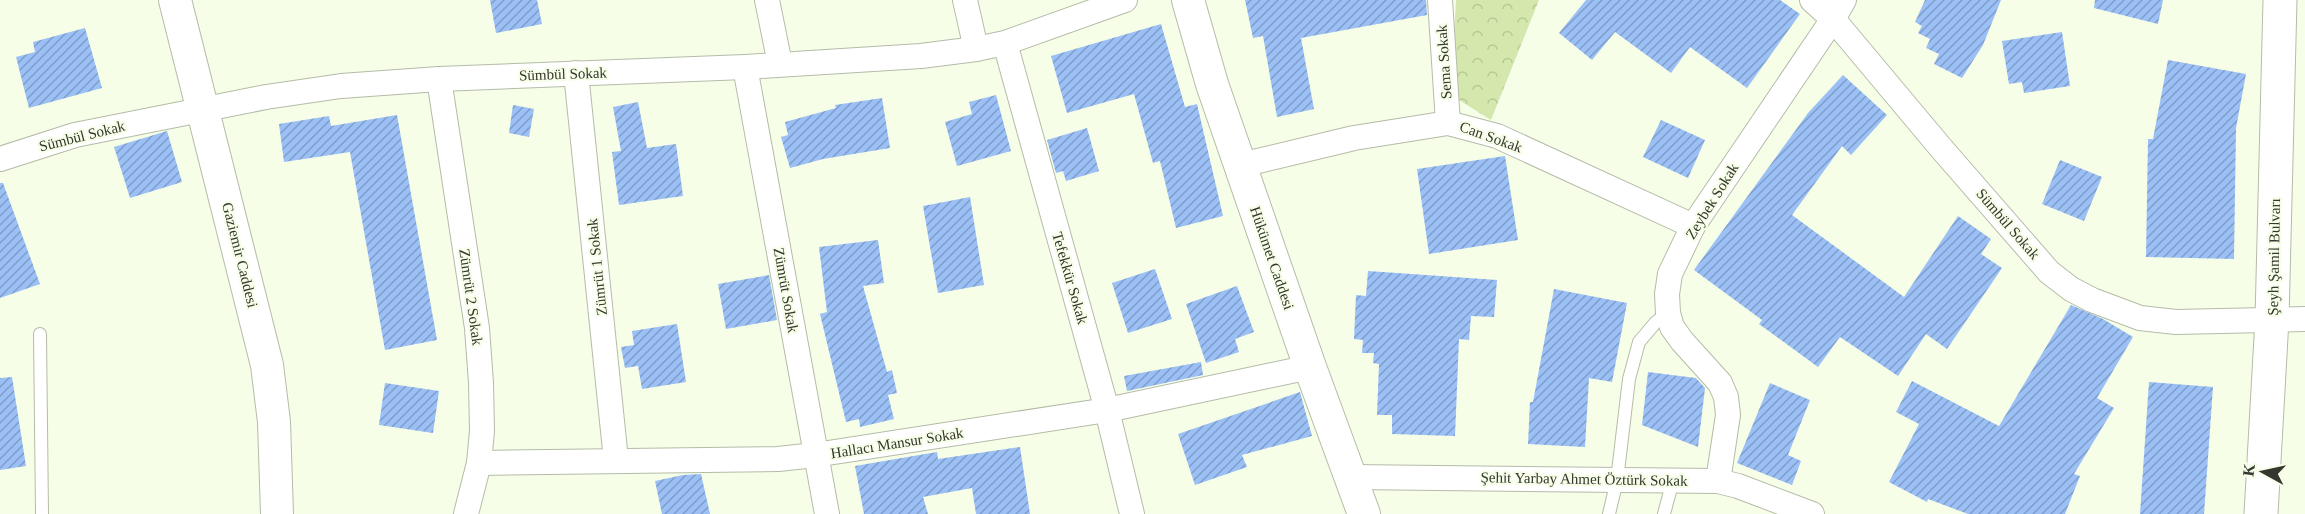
<svg xmlns="http://www.w3.org/2000/svg" width="2305" height="514" viewBox="0 0 2305 514" font-family="'Times New Roman',serif">
	<style>
		.forest { fill: url(#forest-crowns) }
		.building { fill: url(#building-hatch) }
		.lines { fill: none; stroke-linecap: round; stroke-linejoin: round }
		.service-casing { stroke: #b4bca8; stroke-width: 14 }
		.minor-casing { stroke: #b4bca8; stroke-width: 26 }
		.tertiary-casing { stroke: #b4bca8; stroke-width: 34 }
		.secondary-casing { stroke: #b4bca8; stroke-width: 35 }
		.service { stroke: #fff; stroke-width: 12 }
		.minor { stroke: #fff; stroke-width: 24 }
		.tertiary { stroke: #fff; stroke-width: 32 }
		.secondary { stroke: #fff; stroke-width: 33 }
		.labels { text-anchor: middle; dominant-baseline: central; stroke-width: 4.5; stroke-linejoin: round; paint-order: stroke }
		.street-label { font-size: 15px; fill: #34372f; stroke: #f6fee8 }
	</style>
	<defs>
		<pattern id="forest-crowns" width="20" height="18" patternUnits="userSpaceOnUse" patternTransform="scale(1.5)"><rect width="20" height="18" fill="#d4e8ae"/><path d="M2 6a3 3 0 1 1 6 0M12 15a3 3 0 1 1 6 0" fill="none" stroke="#b7c896"/></pattern>
		<pattern id="building-hatch" width="6" height="6" patternUnits="userSpaceOnUse" patternTransform="scale(1.5)"><rect width="6" height="6" fill="#9bc0f6"/><path d="M-1 1l2-2M0 6l6-6M5 7l2-2" fill="none" stroke="#7f9dc8"/></pattern>
	</defs>
	<rect width="100%" height="100%" fill="#f6fee8"/>
	<!-- forest -->
	<polygon class="forest" points="1456,0 1539,0 1491,120 1451,95"/>
	<!-- building -->
	<g class="building">
		<polygon points="490,0 537,0 542,24 496,33"/>
		<polygon points="1245,0 1426,0 1427,15 1301,38 1314,109 1277,117 1263,36 1253,38"/>
		<polygon points="1586,0 1780,0 1800,14 1747,88 1690,47 1671,73 1615,32 1592,60 1559,33"/>
		<polygon points="1925,0 2001,0 1983,45 1962,78 1934,64 1939,54 1926,48 1930,39 1918,33 1922,26 1915,22"/>
		<polygon points="2095,0 2163,0 2158,24 2094,8"/>
		<polygon points="1161,24 1185,107 1197,104 1223,216 1176,228 1160,161 1153,163 1134,94 1067,113 1051,56"/>
		<polygon points="85,28 102,88 29,108 16,57 35,52 33,42"/>
		<polygon points="2062,32 2070,86 2024,93 2022,82 2009,84 2002,41"/>
		<polygon points="2168,60 2246,74 2236,128 2234,259 2146,257 2148,139 2153,139"/>
		<polygon points="1843,75 1887,115 1851,155 1842,146 1792,215 1904,297 1958,216 1991,239 1981,254 2002,268 1947,349 1926,334 1898,376 1840,337 1818,367 1759,324 1762,320 1694,270 1808,113"/>
		<polygon points="996,95 1011,151 957,166 945,122 972,114 969,102"/>
		<polygon points="882,98 890,148 823,159 790,168 781,137 788,135 785,122 836,108 835,105"/>
		<polygon points="638,102 647,148 676,144 683,196 619,205 612,152 621,151 613,107"/>
		<polygon points="513,105 534,109 529,137 509,133"/>
		<polygon points="397,115 437,340 385,350 350,152 284,162 279,124 329,116 331,126"/>
		<polygon points="1661,120 1705,140 1688,178 1643,157"/>
		<polygon points="1087,128 1099,171 1066,181 1063,171 1056,173 1047,140"/>
		<polygon points="167,131 182,182 130,198 114,147"/>
		<polygon points="1505,156 1518,240 1429,254 1417,169"/>
		<polygon points="2060,160 2102,177 2084,221 2042,204"/>
		<polygon points="0,183 3,183 40,284 0,298"/>
		<polygon points="970,197 984,285 938,293 923,206"/>
		<polygon points="878,240 884,283 863,286 887,372 892,370 897,393 888,395 894,419 860,427 859,419 846,422 820,314 827,312 819,247"/>
		<polygon points="1155,269 1172,319 1128,333 1112,283"/>
		<polygon points="1368,271 1497,280 1494,317 1471,316 1469,340 1459,339 1455,436 1392,434 1392,415 1377,415 1379,364 1373,363 1374,353 1362,353 1363,340 1354,339 1356,295 1366,296"/>
		<polygon points="769,275 777,320 726,329 718,284"/>
		<polygon points="1237,286 1254,332 1235,339 1239,352 1206,363 1186,304"/>
		<polygon points="1554,289 1627,303 1612,382 1589,378 1585,447 1528,444 1530,402 1533,402"/>
		<polygon points="2071,305 2103,319 2133,337 2097,398 2114,408 2074,474 2080,476 2065,514 1968,514 1928,499 1927,502 1889,482 1919,424 1896,412 1912,381 1999,426"/>
		<polygon points="677,324 686,382 642,389 638,366 625,368 621,347 634,345 632,331"/>
		<polygon points="1201,362 1203,375 1127,391 1124,376"/>
		<polygon points="1648,372 1696,378 1705,388 1698,447 1642,425"/>
		<polygon points="12,377 26,466 0,470 0,378"/>
		<polygon points="2149,382 2213,387 2204,514 2140,514"/>
		<polygon points="385,383 439,391 433,433 379,425"/>
		<polygon points="1770,383 1810,400 1788,455 1801,461 1792,485 1737,463"/>
		<polygon points="1300,392 1312,436 1242,455 1247,467 1195,485 1178,434"/>
		<polygon points="1020,447 1030,514 976,514 972,488 923,497 928,514 864,514 855,466 937,452 938,459"/>
		<polygon points="701,474 710,514 662,514 655,481 683,475"/>
	</g>
	<g class="lines">
		<defs>
			<g id="service">
				<polyline points="40,334 42,514"/>
				<polyline points="1609,514 1617,480 1629,379 1639,342 1656,322 1668,313"/>
				<polyline points="1664,514 1673,480"/>
			</g>
			<g id="minor">
				<polyline points="767,0 780,64"/>
				<polyline points="965,0 976,49"/>
				<polyline points="1440,0 1448,123"/>
				<polyline points="1812,0 1833,19 1941,148 2049,272 2071,289 2092,300 2140,318 2176,322 2305,319"/>
				<polyline points="1005,43 1107,410 1132,514"/>
				<polyline points="745,67 827,514"/>
				<polyline points="576,73 616,460"/>
				<polyline points="439,79 477,328 481,383 482,431 479,463 466,514"/>
				<polyline points="0,159 75,135 266,97 341,86 439,79 745,67 921,56 976,49 1005,43 1125,0"/>
				<polyline points="1241,165 1354,138 1448,123 1497,136 1693,226"/>
				<polyline points="479,463 778,459 815,455 1107,410 1310,367"/>
				<polyline points="1351,477 1718,481 1738,486 1812,514"/>
				<polyline points="1718,481 1728,415 1726,397 1720,383 1682,341 1672,327 1668,313 1667,294 1670,274 1693,226 1833,19 1844,0"/>
			</g>
			<g id="tertiary">
				<polyline points="175,0 267,365 274,422 277,514"/>
				<polyline points="1188,0 1212,84 1310,367 1364,514"/>
			</g>
			<polyline id="secondary" points="2261,514 2272,319 2280,0"/>
		</defs>
		<!-- service casing -->
		<use href="#service" class="service-casing"/>
		<!-- minor casing -->
		<use href="#minor" class="minor-casing"/>
		<!-- tertiary casing -->
		<use href="#tertiary" class="tertiary-casing"/>
		<!-- secondary casing -->
		<use href="#secondary" class="secondary-casing"/>
		<!-- service -->
		<use href="#service" class="service"/>
		<!-- minor -->
		<use href="#minor" class="minor"/>
		<!-- tertiary -->
		<use href="#tertiary" class="tertiary"/>
		<!-- secondary -->
		<use href="#secondary" class="secondary"/>
	</g>
	<g class="labels">
		<!-- street labels -->
		<g class="street-label">
			<text transform="translate(1444 62) rotate(-94)">Sema Sokak</text>
			<text transform="translate(563 74) rotate(-2)">Sümbül Sokak</text>
			<text transform="translate(82 136) rotate(-14)">Sümbül Sokak</text>
			<text transform="translate(1491 137) rotate(20)">Can Sokak</text>
			<text transform="translate(1712 201) rotate(-58)">Zeybek Sokak</text>
			<text transform="translate(2008 224) rotate(49)">Sümbül Sokak</text>
			<text transform="translate(240 255) rotate(76)">Gaziemir Caddesi</text>
			<text transform="translate(2274 257) rotate(-89)">Şeyh Şamil Bulvarı</text>
			<text transform="translate(1272 258) rotate(71)">Hükümet Caddesi</text>
			<text transform="translate(597 267) rotate(-96)">Zümrüt 1 Sokak</text>
			<text transform="translate(1070 278) rotate(74)">Tefekkür Sokak</text>
			<text transform="translate(786 290) rotate(80)">Zümrüt Sokak</text>
			<text transform="translate(471 297) rotate(82)">Zümrüt 2 Sokak</text>
			<text transform="translate(897 443) rotate(-9)">Hallacı Mansur Sokak</text>
			<text transform="translate(1584 479) rotate(1)">Şehit Yarbay Ahmet Öztürk Sokak</text>
		</g>
	</g>
	<!-- north arrow -->
	<g transform="translate(2263 472) rotate(278)" stroke="#f6fee8" stroke-width="4.5" paint-order="stroke">
	<path d="M0-4.5L10 22L0 15L-10 22Z" fill="#34372f"/>
	<text y="-9" font-size="16" font-weight="bold" text-anchor="middle" fill="#34372f">K</text>
	</g>
</svg>
